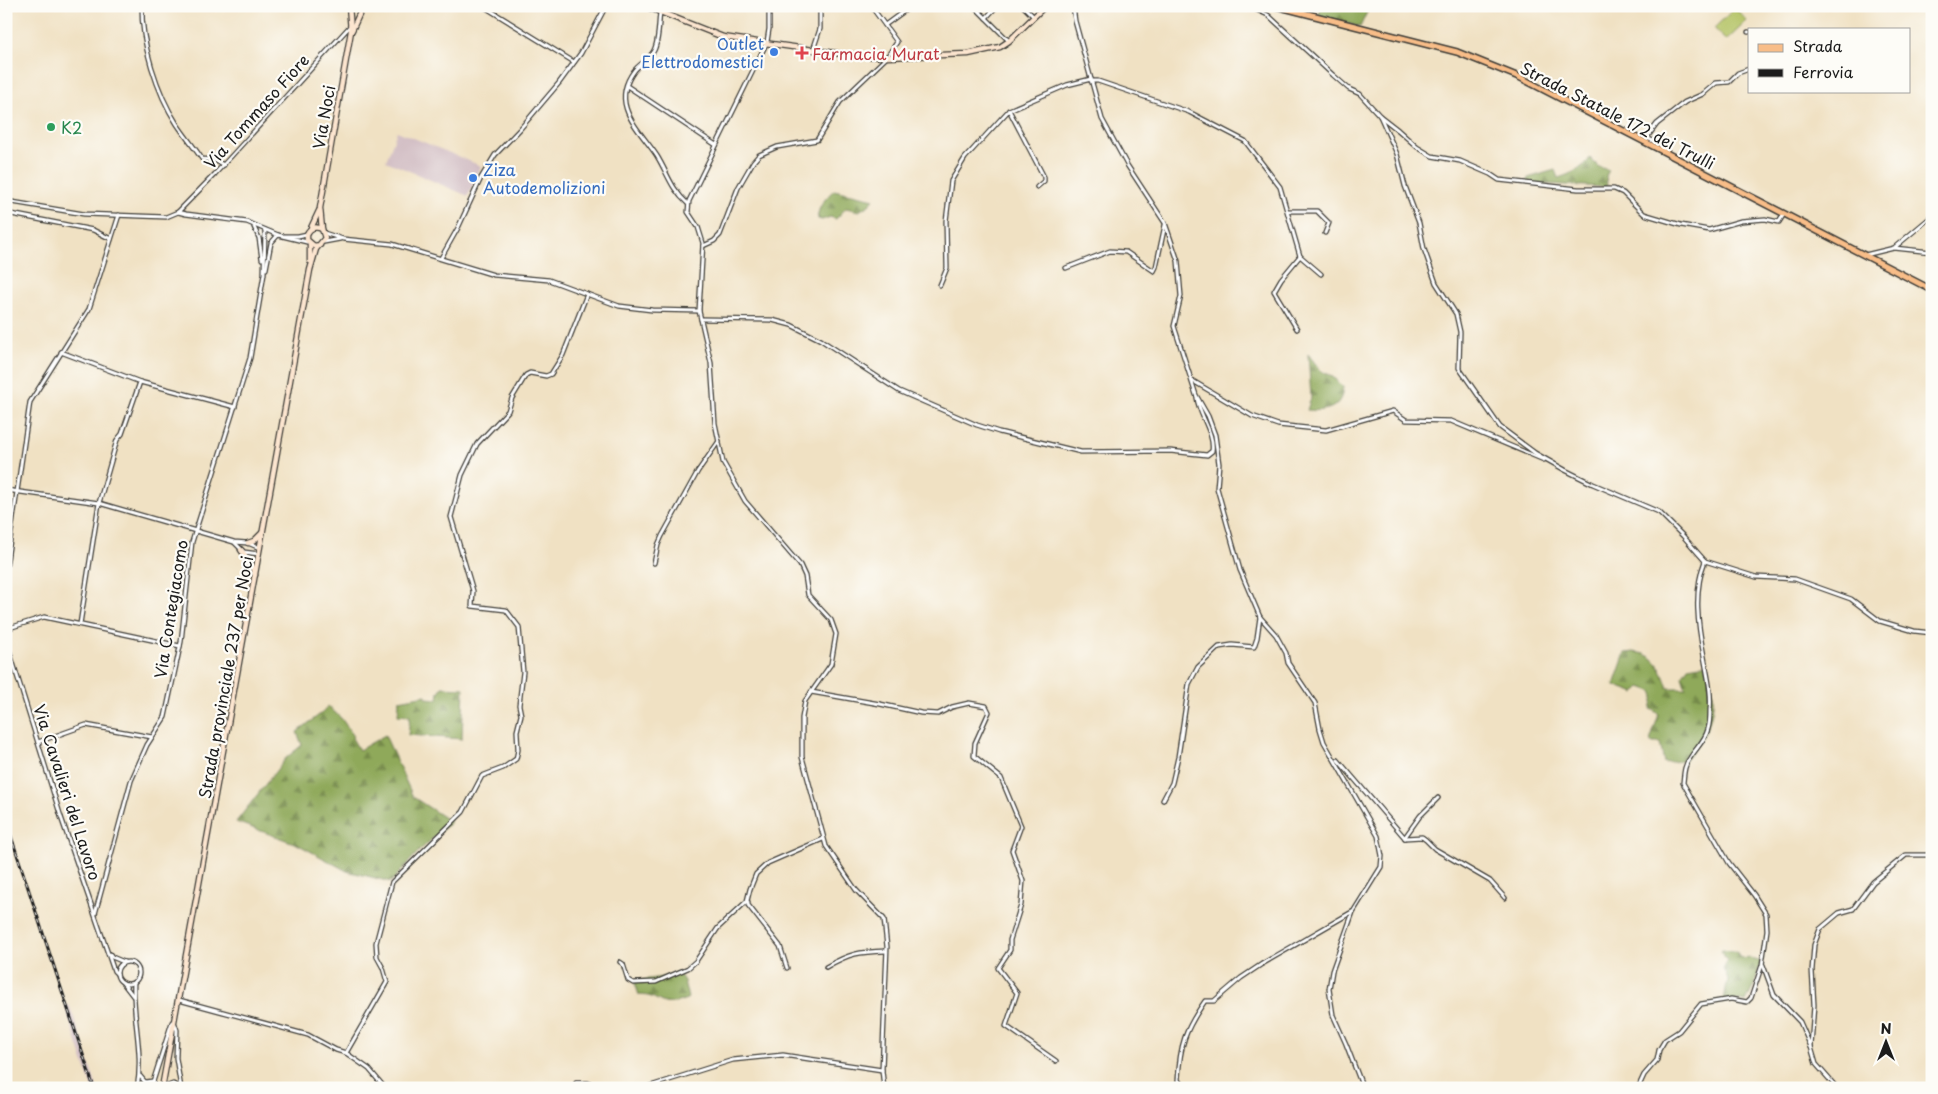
<svg xmlns="http://www.w3.org/2000/svg" width="1938" height="1094" viewBox="0 0 1938 1094" font-family="'Playpen Sans',sans-serif">
	<style>
		.industrial { fill: #d2bec4 }
		.forest { fill: url(#forest-firs); stroke: #56623b }
		.garden { fill: #b4c365; stroke: #687040 }
		.lines { fill: none; stroke-linecap: round; stroke-linejoin: round }
		.minor-casing { stroke: #3c3a35; stroke-width: 5.5 }
		.secondary-casing { stroke: #3c3a35; stroke-width: 7 }
		.primary-casing { stroke: #3c3a35; stroke-width: 8 }
		.minor { stroke: #fff; stroke-width: 3 }
		.secondary { stroke: #fce5cf; stroke-width: 4.5 }
		.primary { stroke: #f8bd88; stroke-width: 5 }
		.rail-casing { stroke: #1c1c1c; stroke-width: 3 }
		.rail { stroke: #fdfcf7; stroke-width: 1; stroke-dasharray: 4; stroke-linecap: butt }
		.shop-dot { fill: #3f7fe0; stroke: #fdfcf7; stroke-width: 2 }
		.health-dot { fill: #e0444e; stroke: #fdfcf7; stroke-width: 2 }
		.leisure-dot { fill: #2e9e5b; stroke: #fdfcf7; stroke-width: 2 }
		.labels { text-anchor: middle; dominant-baseline: central; stroke-width: 4.5; stroke-linejoin: round; paint-order: stroke }
		.shop-label { font-size: 16px; fill: #366cbe; stroke: #fdfcf7; text-anchor: end }
		.health-label { font-size: 16px; fill: #be3a42; stroke: #fdfcf7; text-anchor: start }
		.street-label { font-size: 16px; fill: #1c1c1c; stroke: #fdfcf7 }
		.leisure-label { font-size: 16px; fill: #27864d; stroke: #fdfcf7; text-anchor: start }
	</style>
	<defs>
		<pattern id="forest-firs" width="22" height="20" patternUnits="userSpaceOnUse" patternTransform="scale(1.25)"><rect width="22" height="20" fill="#8fa95a"/><path d="M5 1l3.5 6h-7zM16 11l3.5 6h-7z" fill="#74894a"/></pattern>
	</defs>
	<rect width="100%" height="100%" fill="#fdfcf7"/>
	<filter id="ink" filterUnits="userSpaceOnUse"><feTurbulence type="fractalNoise" baseFrequency=".02" numOctaves="2"/><feDisplacementMap in="SourceGraphic" scale="10" xChannelSelector="R" yChannelSelector="G"/><feConvolveMatrix kernelMatrix="1 2 1 2 8 2 1 2 1" color-interpolation-filters="sRGB"/></filter>
	<filter id="wash" filterUnits="userSpaceOnUse"><feTurbulence type="fractalNoise" baseFrequency=".0096" numOctaves="4" result="noise"/><feDisplacementMap in="SourceGraphic" scale="20" xChannelSelector="R" yChannelSelector="G"/><feGaussianBlur stdDeviation="1.12" result="paint"/><feColorMatrix in="noise" values="0 0 0 0 0 0 0 0 0 0 0 0 0 0 0 0 0 1.4 0 .05"/><feComposite in="paint" operator="in"/></filter>
	<g filter="url(#wash)">
		<rect width="100%" height="100%" fill="#f0e1c3"/>
		<!-- industrial -->
		<g class="industrial">
			<polygon points="397,131 481,166 468,196 386,161"/>
			<polygon points="69,1005 77,1026 97,1088 92,1088 65,1006"/>
		</g>
		<!-- forest -->
		<g class="forest">
			<polygon points="1322,6 1370,6 1360,27 1318,16"/>
			<path d="M1590,158l9,9 10,3 -3,6 1,9 -2,2 -78,-4 1,-5 27,-8 3,8c13,-4 26,-10 32,-20z"/>
			<path d="M834,190l36,8 4,1 -5,6 -10,6 -13,-3 -10,11 -6,-2 -8,3 -4,-1c-2,-10 9,-23 16,-29z"/>
			<path d="M1308,354l13,17 11,5 11,11c-1,22 -17,25 -36,23l4,-12z"/>
			<path d="M1634,652c4,1 9,1 12,3 13,4 18,22 22,33h18l-4,-12 6,-9 18,-3c2,10 6,21 7,31 2,24 -12,49 -28,65l-21,3 -4,-20h-7l-3,-2 9,-27 -8,-5 3,-13 -2,-5 -11,-4 -6,6 -21,-8 11,-32z"/>
			<polygon points="442,687 464,688 462,739 408,735 410,716 398,715 399,700 426,695 426,698 438,699 439,692"/>
			<polygon points="328,706 341,718 353,735 352,738 359,750 385,735 413,797 451,822 419,851 391,882 347,871 297,844 236,822 286,758 302,745 297,732 323,712"/>
			<polygon points="1722,950 1737,952 1739,957 1745,959 1747,957 1758,961 1761,960 1755,983 1746,1002 1724,999 1728,979 1723,968 1728,960 1724,957 1724,955 1721,951"/>
			<path d="M678,972l6,9 4,17 -1,1c-7,2 -18,7 -25,3 -11,-5 -10,-6 -23,-7l-5,-14 29,-4z"/>
		</g>
		<!-- garden -->
		<polygon class="garden" points="1735,8 1747,21 1726,41 1714,28"/>
	</g>
	<g filter="url(#ink)">
		<g class="lines">
			<defs>
				<g id="minor">
					<path d="M142,6c-1,37 15,87 35,118 8,12 17,23 25,35l12,1 10,5"/>
					<polyline points="483,6 574,62"/>
					<path d="M661,6c-3,14 -1,29 -6,42 -3,10 -15,15 -21,23 -25,34 5,58 23,85 11,18 14,33 31,48"/>
					<polyline points="769,6 769,29 767,42 689,201 688,212 698,227 703,243 699,311 711,363 715,423 723,462 745,501 800,565 805,576 808,595 831,620 836,634 831,664 805,701 802,718 802,757 826,846 856,890 884,919 887,947 882,1070 884,1088"/>
					<polyline points="974,6 1009,41"/>
					<polyline points="1023,6 1034,17"/>
					<polyline points="1073,6 1075,21 1102,119 1127,165 1165,223 1178,261 1181,296 1174,326 1196,395 1208,416 1215,435 1219,464 1217,488 1240,570 1260,617 1276,635 1286,653 1288,663 1315,703 1320,729 1324,742 1378,836 1382,856 1381,867 1353,912 1332,971 1329,989 1333,1015 1346,1044 1363,1088"/>
					<polyline points="1248,6 1268,15 1333,75 1349,89 1360,94 1380,116 1398,130 1417,147 1432,156 1460,161 1490,174 1499,180 1578,189 1614,189 1623,193 1644,214 1681,225 1709,230 1741,221 1765,219 1779,222 1784,214"/>
					<polyline points="986,18 997,6"/>
					<polyline points="885,25 911,6"/>
					<polyline points="1748,32 1749,32"/>
					<polyline points="813,50 820,29 820,6"/>
					<polyline points="627,86 716,145"/>
					<polyline points="1009,110 1044,177 1044,181 1037,187"/>
					<polyline points="1380,116 1397,154 1405,186 1419,223 1424,249 1436,283 1456,314 1460,332 1459,368 1500,427 1535,453 1565,470 1593,484 1659,512 1683,536 1705,561"/>
					<polyline points="1664,151 1665,147 1649,139 1648,136 1657,124 1685,102 1703,94 1716,83 1729,82 1738,73 1749,69"/>
					<polyline points="6,201 84,214 166,217 178,212 215,174 351,25"/>
					<polyline points="1288,211 1317,211 1329,223 1325,233"/>
					<polyline points="178,212 186,214 247,222 278,235 307,242"/>
					<polyline points="6,213 93,230 111,239"/>
					<polyline points="254,227 259,238 262,259"/>
					<polyline points="324,233 343,239 392,244 494,275 549,280 619,306 652,310 699,311"/>
					<polyline points="284,236 298,236 307,234"/>
					<polyline points="324,242 340,239"/>
					<polyline points="703,246 714,241 720,235 738,188 753,162 759,155 777,147 817,140 840,102 887,57 897,42 871,6"/>
					<polyline points="1895,247 1932,216"/>
					<polyline points="1865,255 1894,248 1932,252"/>
					<polyline points="1300,256 1321,274"/>
					<polyline points="441,258 458,228 481,178 495,155 520,129 559,83 581,53 606,6"/>
					<polyline points="1066,268 1110,251 1126,252 1154,271 1156,267 1165,225"/>
					<polyline points="266,269 271,243 278,235"/>
					<polyline points="940,285 947,268 946,221 951,181 965,158 1009,110 1067,85 1091,79 1091,81 1098,81 1189,112 1245,141 1280,187 1300,256 1281,279 1274,291 1297,329"/>
					<path d="M701,319l71,1 19,5 30,15 78,51 78,34 22,7 82,20 89,-1 37,4 5,-4c3,-17 -13,-36 -15,-53"/>
					<polyline points="61,352 140,382 235,407"/>
					<polyline points="1193,381 1252,416 1278,425 1326,430 1393,411 1406,420 1451,421 1544,460"/>
					<polyline points="6,490 99,503 234,542 248,543 260,548"/>
					<polyline points="235,543 244,552 259,554"/>
					<polyline points="1705,561 1756,577 1795,579 1851,599 1880,621 1914,631 1932,633"/>
					<polyline points="654,563 658,545 662,536 698,471 719,441"/>
					<polyline points="6,568 30,402 89,309 119,215"/>
					<polyline points="80,624 99,503 117,440 122,434 140,382"/>
					<polyline points="6,629 44,617 180,646"/>
					<polyline points="6,640 61,817 114,971 117,974"/>
					<polyline points="811,692 880,704 921,713 938,714 952,707 969,703 986,706 989,712 975,743 974,756 1001,778 1021,826 1012,850 1023,881 1021,905 1010,940 1010,950 998,968 1017,993 1006,1026 1056,1061"/>
					<polyline points="38,742 86,725 152,737"/>
					<polyline points="1338,760 1405,838"/>
					<polyline points="1163,800 1172,783 1178,757 1189,684 1198,667 1219,647 1232,645 1254,647 1257,638 1260,617"/>
					<polyline points="1405,837 1420,816 1438,798"/>
					<polyline points="1405,838 1422,837 1426,840 1435,849 1490,881 1505,898"/>
					<polyline points="748,902 748,905 780,946 787,968"/>
					<polyline points="95,914 131,781 147,745 165,717 181,642 192,542 250,358 264,274 265,230"/>
					<polyline points="110,954 112,957 124,962"/>
					<polyline points="620,962 623,964 628,980 633,983 656,982 688,968 696,961 718,928 747,901 750,889 756,874 768,863 823,839"/>
					<circle cx="128" cy="973" r="11"/>
					<polyline points="1763,965 1774,995 1800,1022 1811,1047 1816,1064 1837,1088"/>
					<path d="M826,967c24,-14 33,-15 60,-16"/>
					<path d="M134,982c-2,35 10,71 3,106"/>
					<polyline points="123,983 133,996"/>
					<polyline points="179,1000 308,1035 336,1050 346,1053 369,1069 385,1088"/>
					<polyline points="175,1024 177,1030 176,1058 181,1088"/>
					<polyline points="1811,1047 1814,1005 1812,970 1814,945 1820,929 1839,913 1853,909 1873,882 1906,855 1932,855"/>
					<polyline points="346,1053 387,982 383,968 377,957 376,943 392,882 463,812 482,776 503,768 516,759 518,750 517,731 521,715 519,705 523,672 519,627 506,610 472,606 473,591 451,517 462,475 477,444 508,411 512,398 526,375 530,373 546,376 551,374 563,355 587,294"/>
					<polyline points="140,1076 145,1082 153,1081"/>
					<polyline points="576,1083 588,1083 600,1087 642,1088"/>
					<polyline points="151,1088 172,1022"/>
					<polyline points="163,1088 173,1084 180,1088"/>
					<polyline points="644,1088 733,1060 783,1055 882,1070"/>
					<path d="M1184,1088l-6,-8c2,-36 7,-50 27,-79h9l27,-23 21,-14 90,-52"/>
					<path d="M1638,1088l6,-13 13,-15 2,-10 6,-10 14,-9 22,-27 30,-5 16,3 4,-4 11,-33 5,-35 -1,-16 -12,-19 -25,-32 -46,-80c1,-9 1,-18 7,-25 6,-10 15,-17 18,-29 2,-6 2,-13 2,-19 2,-18 -3,-36 -6,-54 -6,-30 -11,-65 1,-95"/>
				</g>
				<g id="secondary">
					<polyline points="645,6 723,37 849,55 887,57 968,54 1000,47 1009,41 1045,6"/>
					<polyline points="352,30 363,6"/>
					<polyline points="311,228 319,211"/>
					<polyline points="322,229 320,208 351,31 349,6"/>
					<polyline points="310,244 310,261"/>
					<polyline points="248,543 254,541 262,533"/>
					<polyline points="241,550 250,562 255,575"/>
					<path d="M162,1088l148,-818 6,-21 9,-11 -3,-9c-6,-3 -12,-2 -15,5v6l7,6 6,-1"/>
				</g>
				<polyline id="primary" points="1276,6 1457,52 1519,77 1932,290"/>
			</defs>
			<!-- minor casing -->
			<use href="#minor" class="minor-casing"/>
			<!-- secondary casing -->
			<use href="#secondary" class="secondary-casing"/>
			<!-- primary casing -->
			<use href="#primary" class="primary-casing"/>
			<!-- minor -->
			<use href="#minor" class="minor"/>
			<!-- secondary -->
			<use href="#secondary" class="secondary"/>
			<!-- primary -->
			<use href="#primary" class="primary"/>
			<defs>
				<polyline id="rail" points="6,821 94,1088"/>
			</defs>
			<!-- rail casing -->
			<use href="#rail" class="rail-casing"/>
			<!-- rail -->
			<use href="#rail" class="rail"/>
		</g>
	</g>
	<!-- markers -->
	<g class="shop-dot">
		<circle cx="774" cy="52" r="5"/>
		<circle cx="473" cy="178" r="5"/>
	</g>
	<path class="health-dot" d="M799.5 45.5h5v5h5v5h-5v5h-5v-5h-5v-5h5z"/>
	<circle class="leisure-dot" cx="51" cy="127" r="5"/>
	<g class="labels">
		<!-- shop labels -->
		<g class="shop-label">
			<text x="764" y="43">Outlet<tspan x="764" dy="18">Elettrodomestici</tspan></text>
			<text x="483" y="169" text-anchor="start">Ziza<tspan x="483" dy="18">Autodemolizioni</tspan></text>
		</g>
		<!-- health labels -->
		<g class="health-label">
			<text x="812" y="53">Farmacia Murat</text>
		</g>
		<!-- street labels -->
		<g class="street-label">
			<text transform="translate(256 111) rotate(-48)">Via Tommaso Fiore</text>
			<text transform="translate(1618 115) rotate(27)">Strada Statale 172 dei Trulli</text>
			<text transform="translate(323 117) rotate(-80)">Via Noci</text>
			<text transform="translate(170 609) rotate(-81)">Via Contegiacomo</text>
			<text transform="translate(225 677) rotate(-80)">Strada provinciale 237 per Noci</text>
			<text transform="translate(68 792) rotate(72)">Via Cavalieri del Lavoro</text>
		</g>
		<!-- leisure labels -->
		<g class="leisure-label">
			<text x="61" y="127">K2</text>
		</g>
	</g>
	<!-- margin -->
	<rect width="1938" height="1094" fill="none" stroke="#fdfcf7" stroke-width="25"/>
	<!-- legend -->
	<rect x="1748" y="28" width="162" height="65" fill="#fdfcf7" stroke="#a3a29f"/>
	<rect x="1758" y="44" width="25" height="8" fill="#f8bd88" stroke="#a3a29f"/>
	<text x="1793" y="52" font-size="15" fill="#1c1c1c">Strada</text>
	<rect x="1758" y="69" width="25" height="8" fill="#1c1c1c" stroke="#a3a29f"/>
	<text x="1793" y="78" font-size="15" fill="#1c1c1c">Ferrovia</text>
	<!-- north arrow -->
	<g transform="translate(1886 1042)" stroke="#fdfcf7" stroke-width="4" paint-order="stroke">
	<path d="M0-4L9 19L0 12L-9 19Z" fill="#1c1c1c"/>
	<text y="-8" font-size="14" font-weight="bold" text-anchor="middle" fill="#1c1c1c">N</text>
	</g>
</svg>
